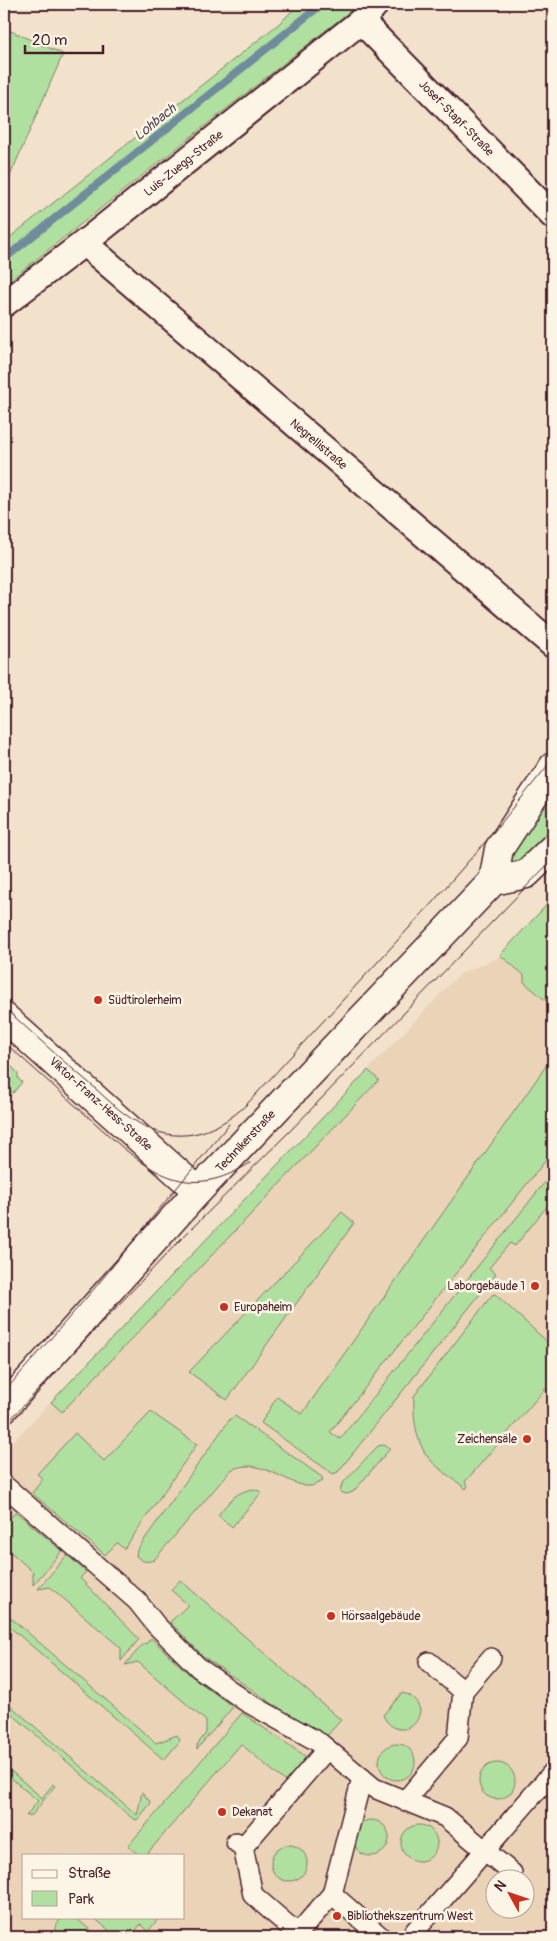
<svg xmlns="http://www.w3.org/2000/svg" width="557" height="1941" viewBox="0 0 557 1941" font-family="Pangolin,sans-serif">
	<style>
		.built { fill: #ebd3b8; fill-rule: evenodd }
		.green { fill: #b0e09f; stroke: #7d8065 }
		.lines { fill: none; stroke-linecap: round; stroke-linejoin: round }
		.stream { stroke: #708c9c; stroke-width: 8 }
		.pedestrian-casing { stroke: #4a1f2b; stroke-width: 22 }
		.minor-casing { stroke: #4a1f2b; stroke-width: 29 }
		.tertiary-casing { stroke: #4a1f2b; stroke-width: 31 }
		.pedestrian { stroke: #fcf5e5; stroke-width: 19 }
		.minor { stroke: #fcf5e5; stroke-width: 25 }
		.tertiary { stroke: #fcf5e5; stroke-width: 28 }
		.tram { stroke: #4a1f2b; stroke-width: 1 }
		.poi-dot { fill: #c8321e; stroke: #fcf5e5; stroke-width: 2 }
		.labels { text-anchor: middle; dominant-baseline: central; stroke-width: 5; stroke-linejoin: round; paint-order: stroke }
		.street-label { font-size: 12px; fill: #4a1f2b; stroke: #fcf5e5 }
		.poi-label { font-size: 12px; fill: #4a1f2b; stroke: #fcf5e5; text-anchor: start }
		.water-label { font-size: 14px; font-style: italic; fill: #5a4c5a; stroke: #fcf5e5 }
	</style>
	<rect width="100%" height="100%" fill="#f2e1cb"/>
	<filter id="ink" filterUnits="userSpaceOnUse"><feTurbulence type="fractalNoise" baseFrequency=".02" numOctaves="2"/><feDisplacementMap in="SourceGraphic" scale="10" xChannelSelector="R" yChannelSelector="G"/><feConvolveMatrix kernelMatrix="1 2 1 2 8 2 1 2 1" color-interpolation-filters="sRGB"/></filter>
	<g filter="url(#ink)">
		<!-- built -->
		<path class="built" d="M553,898v1039h-549v-486l449,-470 9,-8 34,-14zM24,1855h160v62h-160zM494,1878h30v30h-30z"/>
		<!-- green -->
		<g class="green">
			<polygon points="299,4 359,4 4,285 4,242 281,22"/>
			<polygon points="4,28 63,54 10,176 4,174"/>
			<polygon points="553,785 553,828 520,861 511,864 507,860"/>
			<polygon points="553,898 553,1007 524,982 524,975 500,955"/>
			<polygon points="553,1056 553,1151 330,1432 340,1439 553,1172 553,1199 515,1246 510,1243 489,1268 496,1274 338,1472 333,1474 261,1423 277,1397 302,1414"/>
			<polygon points="4,1059 18,1073 18,1079 22,1082 13,1093 6,1089 11,1080 4,1074"/>
			<polygon points="368,1070 379,1080 62,1412 51,1402"/>
			<polygon points="342,1212 354,1223 227,1400 189,1372"/>
			<path d="M495,1294l58,53v49l-8,-7 -80,93 3,4 -2,3c-13,-11 -32,-22 -41,-36 -10,-16 -12,-39 -11,-57l78,-101z"/>
			<polygon points="151,1412 197,1444 124,1549 117,1543 105,1555 32,1493 43,1479 37,1474 75,1433 104,1461"/>
			<path d="M235,1416l87,61 1,4 -11,5h-7c-24,-6 -48,-29 -74,-16l-77,90c-9,3 -12,1 -18,-4l1,-6 93,-131z"/>
			<polygon points="383,1445 389,1447 389,1450 353,1492 347,1494 340,1492 342,1484 373,1451 378,1446"/>
			<path d="M253,1489l9,3 -30,35 -14,-12c10,-12 18,-24 35,-26z"/>
			<polygon points="16,1512 62,1551 33,1585 33,1572 4,1546 4,1524"/>
			<polygon points="67,1555 86,1572 80,1578 139,1639 121,1661 121,1648 50,1587 38,1589"/>
			<polygon points="180,1580 341,1720 324,1739 204,1657 170,1622 188,1605 171,1590"/>
			<polygon points="4,1612 156,1743 177,1735 180,1739 179,1742 164,1760 4,1622"/>
			<polygon points="151,1638 190,1675 233,1707 197,1749 197,1745 206,1733 206,1721 138,1662 125,1665 144,1643 146,1644"/>
			<path d="M402,1693c10,2 15,7 18,17 -2,23 -28,26 -37,5z"/>
			<polygon points="4,1700 137,1815 142,1792 151,1803 137,1820 133,1819 4,1707"/>
			<polygon points="242,1713 308,1758 287,1783 241,1744 146,1855 139,1855 128,1846"/>
			<circle cx="397" cy="1762" r="18"/>
			<circle cx="497" cy="1781" r="18"/>
			<polygon points="4,1765 42,1798 53,1784 55,1786 32,1815 26,1816 38,1801 4,1772"/>
			<circle cx="371" cy="1838" r="18"/>
			<circle cx="419" cy="1843" r="18"/>
			<circle cx="289" cy="1863" r="18"/>
			<path d="M62,1917h13l23,20h-41c-5,-9 -1,-12 5,-20z"/>
			<polygon points="93,1917 160,1917 148,1931 141,1924 130,1937 117,1937"/>
		</g>
		<g class="lines">
			<!-- stream -->
			<polyline class="stream" points="4,259 322,4"/>
			<defs>
				<g id="pedestrian">
					<polyline points="4,1485 137,1601 156,1625 199,1668 245,1701 320,1743 374,1788 445,1817 512,1873"/>
					<polyline points="429,1662 463,1691"/>
					<polyline points="405,1801 458,1738 463,1691 491,1658"/>
					<polyline points="236,1842 243,1847 253,1895 298,1934"/>
					<polyline points="243,1847 327,1749"/>
					<polyline points="332,1894 381,1937"/>
					<polyline points="295,1937 332,1894 362,1778"/>
					<polyline points="411,1937 415,1931 553,1772"/>
				</g>
				<g id="minor">
					<path id="s1" d="M361,21l192,195"/>
					<path id="s2" d="M84,243l469,402"/>
					<path id="s3" d="M4,304l80,-61 277,-222 15,-17"/>
				</g>
				<g id="tertiary">
					<polyline points="493,881 499,849 553,767"/>
					<path id="s4" d="M4,1017l194,174"/>
					<path id="s5" d="M4,1408l194,-217 295,-310 33,-7 27,-26"/>
				</g>
			</defs>
			<!-- pedestrian casing -->
			<use href="#pedestrian" class="pedestrian-casing"/>
			<!-- minor casing -->
			<use href="#minor" class="minor-casing"/>
			<!-- tertiary casing -->
			<use href="#tertiary" class="tertiary-casing"/>
			<!-- pedestrian -->
			<use href="#pedestrian" class="pedestrian"/>
			<!-- minor -->
			<use href="#minor" class="minor"/>
			<!-- tertiary -->
			<use href="#tertiary" class="tertiary"/>
			<!-- tram -->
			<g class="tram">
				<path d="M4,1007c27,25 54,50 83,74 16,14 31,30 50,41 39,25 79,12 110,-18l185,-201 61,-70 60,-74"/>
				<path d="M4,1042l118,105c43,36 78,48 128,16"/>
				<polyline points="4,1392 94,1289 229,1124"/>
				<polyline points="4,1426 180,1240 290,1131 553,859"/>
			</g>
		</g>
	</g>
	<!-- markers -->
	<g class="poi-dot">
		<circle cx="98" cy="1000" r="5"/>
		<circle cx="535" cy="1286" r="5"/>
		<circle cx="224" cy="1307" r="5"/>
		<circle cx="527" cy="1439" r="5"/>
		<circle cx="331" cy="1616" r="5"/>
		<circle cx="222" cy="1812" r="5"/>
		<circle cx="337" cy="1916" r="5"/>
	</g>
	<g class="labels">
		<!-- street labels -->
		<g class="street-label">
			<text stroke="none"><textPath href="#s1" startOffset="136">Josef-Stapf-Straße</textPath></text>
			<text stroke="none"><textPath href="#s3" startOffset="228">Luis-Zuegg-Straße</textPath></text>
			<text stroke="none"><textPath href="#s2" startOffset="309">Negrellistraße</textPath></text>
			<text stroke="none"><textPath href="#s4" startOffset="130">Viktor-Franz-Hess-Straße</textPath></text>
			<text stroke="none"><textPath href="#s5" startOffset="360">Technikerstraße</textPath></text>
		</g>
		<!-- poi labels -->
		<g class="poi-label">
			<text x="108" y="1000">Südtirolerheim</text>
			<text x="525" y="1286" text-anchor="end">Laborgebäude 1</text>
			<text x="234" y="1307">Europaheim</text>
			<text x="517" y="1439" text-anchor="end">Zeichensäle</text>
			<text x="341" y="1616">Hörsaalgebäude</text>
			<text x="232" y="1812">Dekanat</text>
			<text x="347" y="1916">Bibliothekszentrum West</text>
		</g>
		<!-- water labels -->
		<g class="water-label">
			<text transform="translate(155 122) rotate(-39)">Lohbach</text>
		</g>
	</g>
	<!-- margin -->
	<rect width="557" height="1941" fill="none" stroke="#fcf5e5" stroke-width="20"/>
	<rect x="10" y="10" width="537" height="1921" fill="none" stroke="#4a1f2b" stroke-width="2" filter="url(#ink)"/>
	<!-- legend -->
	<rect x="22" y="1854" width="162" height="65" fill="#fcf5e5" stroke="#b59f9b"/>
	<rect x="32" y="1870" width="25" height="8" fill="#fcf5e5" stroke="#b59f9b"/>
	<text x="68" y="1878" font-size="15" fill="#4a1f2b">Straße</text>
	<rect x="32" y="1891" width="25" height="15" fill="#b0e09f" stroke="#b59f9b"/>
	<text x="68" y="1904" font-size="15" fill="#4a1f2b">Park</text>
	<!-- north arrow -->
	<g transform="translate(510 1894) rotate(310)"><circle r="24" fill="#fcf5e5" stroke="#b59f9b"/>
	<path d="M0-4L9 19L0 12L-9 19Z" fill="#c8321e"/>
	<text y="-8" font-size="14" font-weight="bold" text-anchor="middle" fill="#4a1f2b">N</text>
	</g>
	<!-- scale -->
	<path d="M25 45v8h78v-8" fill="none" stroke="#4a1f2b" stroke-width="2.5"/>
	<text x="32" y="45" font-size="15" fill="#4a1f2b" stroke="#fcf5e5" stroke-width="4" paint-order="stroke">20 m</text>
</svg>
